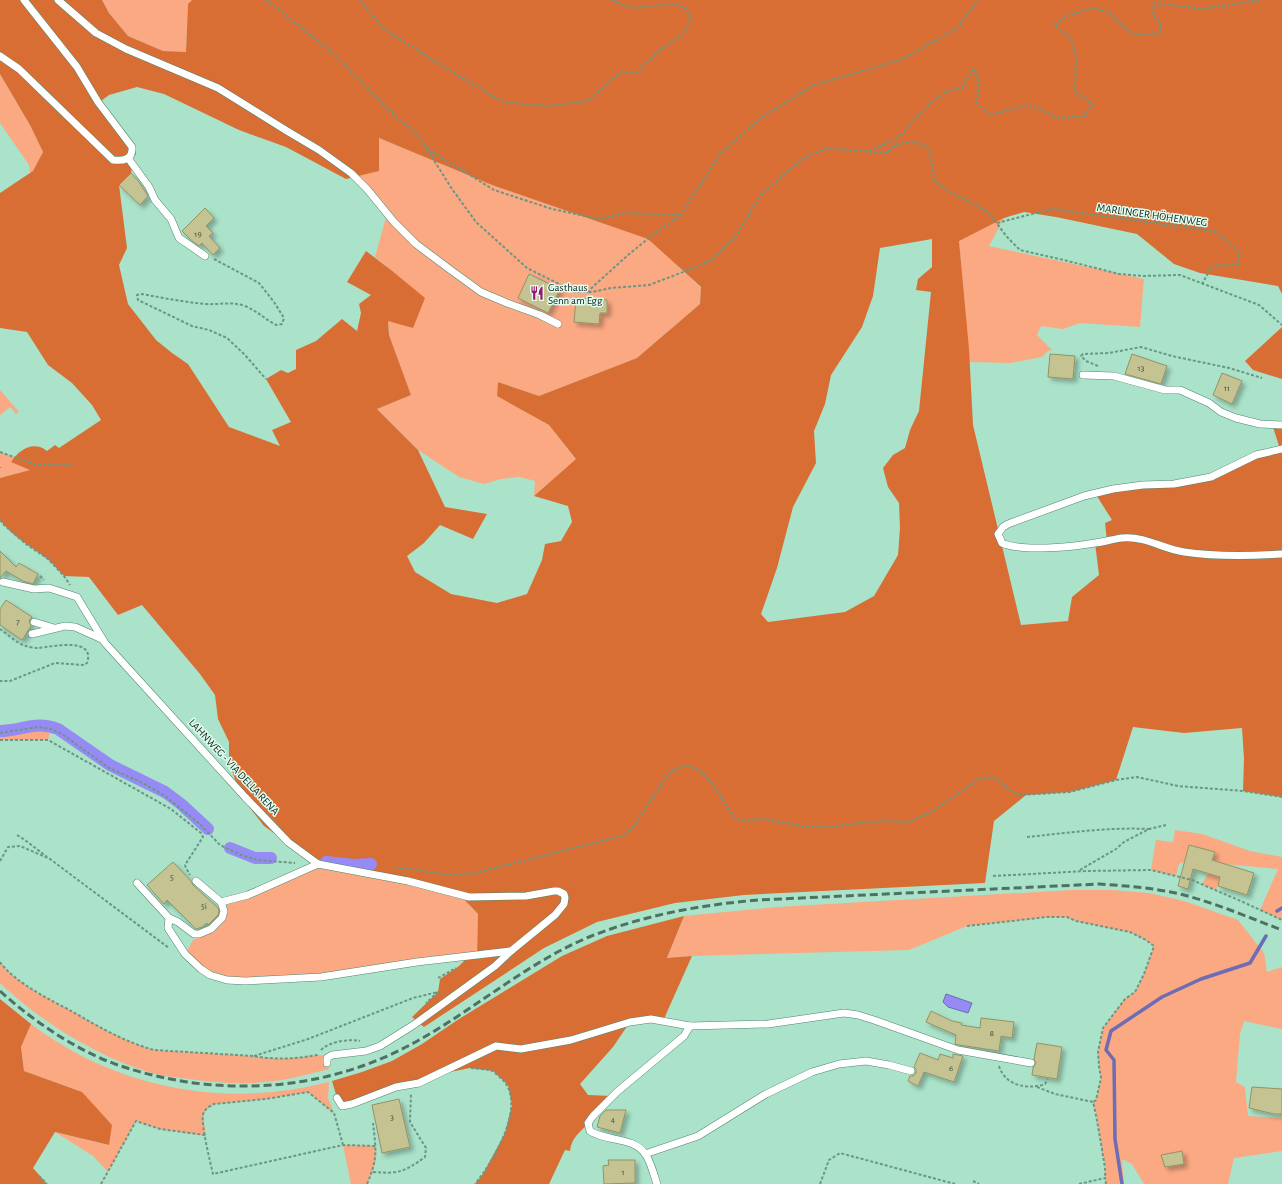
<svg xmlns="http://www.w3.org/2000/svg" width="1282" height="1184" viewBox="0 0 1282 1184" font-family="'Alegreya Sans',sans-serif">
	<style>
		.green { fill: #faa983 }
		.forest { fill: #d96e34; fill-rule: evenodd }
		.water { fill: #968bf5; stroke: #6d6cb4 }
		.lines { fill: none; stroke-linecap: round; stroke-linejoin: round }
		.stream { stroke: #6d6cb4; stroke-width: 3.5 }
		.canal { stroke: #968bf5; stroke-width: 12 }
		.building { fill: #c5c391; stroke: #949362; filter: url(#shadow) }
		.service-casing { stroke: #4f8670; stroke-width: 8 }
		.path { stroke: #6b9684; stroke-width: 2; stroke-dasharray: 3 2; stroke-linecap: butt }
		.service { stroke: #fff; stroke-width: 7 }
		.rail { stroke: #4d7162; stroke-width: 3; stroke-dasharray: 8 4; stroke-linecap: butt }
		.labels { text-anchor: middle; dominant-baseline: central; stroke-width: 3; stroke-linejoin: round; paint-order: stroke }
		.number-label { font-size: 9px; fill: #3b4b38 }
		.street-label { font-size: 11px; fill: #0d231b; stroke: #e1fdf0 }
		.poi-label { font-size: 11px; fill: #0d231b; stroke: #e1fdf0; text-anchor: start }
	</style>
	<defs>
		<filter id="shadow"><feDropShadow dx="3.5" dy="3.5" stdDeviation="2" flood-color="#0004"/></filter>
	</defs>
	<rect width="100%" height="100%" fill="#aae3ca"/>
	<!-- green -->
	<g class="green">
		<polygon points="102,0 192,0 188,4 186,52 163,51 128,36 109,13"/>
		<polygon points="0,74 30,125 43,152 33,171 30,173 29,165 0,123"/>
		<polygon points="379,138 492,185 649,239 701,288 700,304 637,358 539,396 498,382 497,396 549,425 576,459 534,496 535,481 519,477 501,479 484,484 459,477 418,450 377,409 411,395 389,335 388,321 391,270 375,257 388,210 357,176 379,171"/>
		<polygon points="1004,218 989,246 1144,279 1140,327 1080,323 1063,329 1041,326 1037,335 1052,350 1048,351 1042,357 1010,363 969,362 959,240"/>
		<polygon points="0,390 19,412 16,414 10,407 0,415"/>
		<polygon points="0,452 15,457 30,470 0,478"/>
		<polygon points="38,727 51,729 48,740 0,740 0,733"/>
		<polygon points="1175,830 1202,834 1250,851 1282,857 1282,920 1260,910 1278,869 1225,864 1216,890 1202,884 1208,874 1215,852 1189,845 1184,862 1179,864 1176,876 1151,870 1156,840 1173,842"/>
		<polygon points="318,864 458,893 478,914 477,955 353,972 235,979 211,972 202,967 187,951 193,940 214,931 226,916 227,903"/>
		<polygon points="1072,890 1113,890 1148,893 1167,897 1184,901 1238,920 1264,953 1267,972 1282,967 1282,1029 1244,1021 1240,1034 1236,1082 1245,1087 1248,1116 1282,1118 1282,1151 1234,1158 1228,1184 1144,1184 1132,1164 1122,1159 1124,1184 1106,1184 1105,1178 1106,1168 1102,1151 1097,1117 1093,1102 1096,1100 1101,1078 1099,1066 1098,1052 1103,1028 1125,999 1135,992 1144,974 1154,946 1146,940 1130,932 1076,921 1067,917 1047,917 967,926 909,950 692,956 667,959 684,916 777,907"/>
		<path d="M0,962c15,21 51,38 73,50 26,15 52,30 81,38l100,6c27,6 51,-1 78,-1l-5,8 2,6c-21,5 -43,12 -65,13 -27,3 -55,0 -82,-4 -9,-1 -18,-2 -27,-4 -56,-16 -113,-51 -155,-91z"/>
		<path d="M31,1024c86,65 194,85 298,58l-1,16 6,15 -26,-21 -42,7 -52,5 -6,4 -5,6 3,22 -46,-7 -24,-8 -28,51 -15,-16 -38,-24 53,13 -26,-53 -58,-21 -3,-24z"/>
		<path d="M343,1145l33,1c2,13 -3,26 -9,38h-16z"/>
	</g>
	<!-- forest -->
	<g class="forest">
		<path d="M0,0h102l7,13 19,23 35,15 23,1 2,-48 4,-4h1090v294l-4,-8 -78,-13 -26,-9 -37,-30 -81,-17 -32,-5 -20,6 -45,23 10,108 4,76 48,200 47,-4 4,-24 27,-22 -4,-32 12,-2 -2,-18 7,-3 -17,-27 116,-16 45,-22 24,-6 -8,-25 10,1v372l-39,-6 1,-32 -2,-31 -58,5 -51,-6 -17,53 -46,12 -44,3 -32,26 -9,62 -241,12 -69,8 -78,19 -53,26 -120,79 -12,-10 26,-25 2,-13 19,-13 10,-10 8,-1 1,-41 -20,-21 -140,-29 -54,-38 -24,-31 -11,-34v-19l-11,-23 -3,-24 -15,-21 -58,-69 -24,10 -29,-38 -25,-1c-6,-6 -11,-13 -18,-18 -16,-12 -34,-22 -46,-38v-42l30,-8 -19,-8c8,-12 22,-22 36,-11l8,-6 4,3 42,-28 -9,-15 -20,-22 -24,-18 -21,-33 -27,-4v-135l33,-22 10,-19 -13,-27 -30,-51zM137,87l27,7 75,36 47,17 60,32 33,-8v-33l113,47 156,54 53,48 -1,17 -63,54 -98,38 -41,-14 -1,14 52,29 27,34 -42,37 34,10 4,16 -11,19 -16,3 -3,16 -15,34 -30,9 -46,-9 -36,-22 -8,-16 17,-13 16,-18 33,14 14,-25 -42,-7 -27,-57 -41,-41 34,-14 -22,-60 -1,-14 25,7 12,-30 -34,-28 -25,-19 -19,31 24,13 -12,9 2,9 -4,18 -15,-12 -26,22 -20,9v19l-8,4 -7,-3 -15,9 25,43 -19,8 8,16 -51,-19 -41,-63 -16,-11 -16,-13 -28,-36 -9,-39 8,-17 -8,-63 12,-12 2,-15 3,-4 -1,-5 -34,-48 8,-6zM932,239v28l-14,12 -2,11 15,2 -12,119 -9,19 -5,18 -12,7 -10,13 5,19 11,16 1,25 -2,27 -24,41 -29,16 -77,10 -7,-8 16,-46 16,-61 23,-44 -2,-32 11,-27 6,-29 31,-48 11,-31 7,-48z"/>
		<polygon points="1282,327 1282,379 1253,370 1245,361"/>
		<path d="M684,916l-17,42 25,-2 -29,65 -33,1 -17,25 -33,37 8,11 24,1c-7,9 -15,18 -23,27 -9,9 -18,15 -19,28l-5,-1 -16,34h-74l8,-10 22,-41 7,-28 -4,-20 -15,-14 -23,-3 -35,7 -93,31 -5,-8 -5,-17 30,-9 30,-11 30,-17 37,-25 103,-63 45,-20z"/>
		<polygon points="0,999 31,1024 21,1047 24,1071 82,1092 112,1125 109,1145 55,1132 33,1168 47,1184 0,1184"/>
	</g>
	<!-- water -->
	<polygon class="water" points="946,994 972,1003 968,1013 948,1007 943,1002"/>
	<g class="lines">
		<!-- stream -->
		<g class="stream">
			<polyline points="1277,911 1282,908"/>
			<polyline points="1122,1184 1115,1139 1114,1060 1106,1050 1111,1031 1162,997 1201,979 1250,963 1266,936"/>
		</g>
		<!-- canal -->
		<g class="canal">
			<path d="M0,731c22,0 35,-11 58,-2l52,36 55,27 16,12 27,25"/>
			<polyline points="230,848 255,858 271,858"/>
			<polyline points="326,862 354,865 371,864"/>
		</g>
	</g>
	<!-- building -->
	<g class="building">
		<polygon points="131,173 139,182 148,196 140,205 119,185"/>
		<polygon points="205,208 214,218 206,226 213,233 209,236 220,248 213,255 202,243 199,246 191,240 182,231"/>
		<polygon points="529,274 560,289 548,313 518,298"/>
		<polygon points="576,298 607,300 607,313 600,313 599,324 574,322"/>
		<polygon points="1050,354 1075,356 1073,379 1048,377"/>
		<polygon points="1132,354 1167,366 1161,384 1125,374"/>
		<polygon points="1222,373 1242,381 1232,404 1213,395"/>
		<polygon points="0,551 16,567 19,563 38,574 33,584 23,581 6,571 0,578"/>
		<polygon points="6,600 32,617 29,621 31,626 22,640 0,625 0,609"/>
		<polygon points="1189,845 1215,852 1212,860 1254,873 1247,895 1218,886 1220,877 1193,869 1188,889 1178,886"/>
		<polygon points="173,862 191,881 193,885 218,908 219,911 218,915 208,925 207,923 202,927 196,929 167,900 164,904 147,885"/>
		<polygon points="931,1011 952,1021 962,1023 961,1025 980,1028 981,1018 1014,1022 1012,1038 1001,1036 999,1051 959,1045 955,1044 956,1035 926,1022"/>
		<polygon points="1037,1043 1062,1047 1057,1079 1032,1075 1033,1068 1036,1063 1034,1059"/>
		<polygon points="920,1053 938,1060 940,1054 953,1058 953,1054 963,1056 954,1082 924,1072 918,1086 908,1081 910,1076 913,1076 916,1073 916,1069 914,1067"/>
		<polygon points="1252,1087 1282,1089 1282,1114 1274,1114 1249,1108"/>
		<polygon points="399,1099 410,1147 382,1153 372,1105"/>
		<polygon points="606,1110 626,1110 620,1133 597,1127 600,1116"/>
		<polygon points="1182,1151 1184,1164 1165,1167 1161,1155"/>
		<polygon points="608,1160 635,1160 635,1183 604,1184 603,1166 609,1165"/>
	</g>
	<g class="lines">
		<defs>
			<g id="service">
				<polyline points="58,0 96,33 126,49 218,88 287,131 319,150 351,173 367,189 394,222 416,244 448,268 481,292 507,303 540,315 558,324"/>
				<path d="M0,56l19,13 94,91c10,1 20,0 19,-13l-34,-45 -21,-35 -53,-67"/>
				<polyline points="128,158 149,187 155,200 171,219 179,238 205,256"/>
				<polyline points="1083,375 1114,376 1165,390 1180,390 1209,403 1221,412 1236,418 1260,424 1282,425"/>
				<path d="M1282,449l-26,6 -45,22 -37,7 -31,1 -30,4 -29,7 -76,28 -5,3 -5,7 4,9c19,9 71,4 93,0 9,-1 18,-4 27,-5 25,-2 40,11 62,14 33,5 66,4 98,2"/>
				<polyline points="3,582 34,589 49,588 77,597 105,643 245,797 288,842 318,864 408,881 469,897 526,896 554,891 558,891 564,894 565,898 564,904 555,915 511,951 495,966 415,1024 380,1046 366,1051 332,1055 327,1058 327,1063"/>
				<polyline points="34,622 54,628"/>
				<polyline points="32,634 65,626 75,627 102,639"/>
				<polyline points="137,883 169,918 178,922 194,934 199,934 211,929 222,918 224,911 221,902 196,881"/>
				<polyline points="221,902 248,895 318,864"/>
				<polyline points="169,918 168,928 185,954 201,969 210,975 227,980 245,981 321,977 417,962 511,951"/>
				<polyline points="690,1026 768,1024 844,1013 858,1015 874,1020 958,1050 1031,1063"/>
				<path d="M337,1098l5,8 10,-2 44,-17 23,-4 77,-37 25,3 50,-9 59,-18 21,-3 39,7 -6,10 -66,55 -25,25 -5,7 2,8c16,11 44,5 56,24 5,8 8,20 11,29"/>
				<polyline points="645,1154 698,1136 766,1094 812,1072 839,1064 866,1061 889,1065 911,1071"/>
			</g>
		</defs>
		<!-- service casing -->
		<use href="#service" class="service-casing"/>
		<!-- path -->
		<g class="path">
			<polyline points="265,0 276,7 335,55 395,116 418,135 452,189 476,222 527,268 575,292 592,292 611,288 649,285 691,269 712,260 736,236 760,196 791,168 809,155 827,148 886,153 897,144 914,142 929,148 935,181 945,189 986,211 995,221 1007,237 1020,250 1068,261 1119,274 1143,276 1180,275 1259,305 1282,325"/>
			<polyline points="360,0 384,29 452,72 503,102 548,106 588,101 619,73 637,72 661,49 684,34 691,18 684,7 673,4 634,8 610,0"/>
			<polyline points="428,149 494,190 552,209 599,219 624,213 681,215"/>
			<polyline points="869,152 900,136 928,105 947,91 962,88 974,68 980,87 975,101 989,115 1029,105 1059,118 1084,116 1093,105 1075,91 1076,57 1071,38 1054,25 1069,15 1093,8 1109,12 1128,31 1134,34 1144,35 1160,33 1160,23 1153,14 1154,3 1203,9 1259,0"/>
			<polyline points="997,223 1052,209 1214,231 1238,250 1239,264 1212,266 1202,284"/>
			<path d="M214,259l45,24 15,19 10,16 -2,6 -6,1c-11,-6 -19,-14 -31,-19 -15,-5 -25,-1 -40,-2 -21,-2 -42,-6 -63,-10l-5,1 1,5 54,26 17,4 18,8 18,17 21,24"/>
			<polyline points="587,292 628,255 655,233 681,215 720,154 762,117 814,85 903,59 957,28 978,0"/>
			<polyline points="1098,366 1086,361 1081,356 1083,354 1109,353 1141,347 1172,356 1229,368 1262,378"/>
			<polyline points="0,452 33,464 72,465"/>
			<polyline points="0,467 0,468"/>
			<polyline points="0,520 4,525 26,544 48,559 64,576 70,585"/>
			<polyline points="40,576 44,580"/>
			<path d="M0,629c6,4 19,16 26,17 3,1 8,2 12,2 13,-1 58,-12 49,15l-3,2 -29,-2 -45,18h-10"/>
			<polyline points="0,733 38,727 51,729 62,734 109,768 143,783 165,796 201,825 220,845 241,855 257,860 295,863"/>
			<polyline points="0,740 48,740 171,809 201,833 203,837 185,865 186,868 190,875"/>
			<polyline points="17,835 25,840 47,857"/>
			<path d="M1027,837c40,-4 81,-10 122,-8"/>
			<polyline points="0,861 8,847 20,846 50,859 169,948"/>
			<path d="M395,868h11l42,7 27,-2 146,-37 8,-5 6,-6 33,-51c35,-27 50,26 68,44l5,2h5l19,-1 42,8h22l52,-6 28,1 21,-9 49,-34c20,-7 24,11 41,16l50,-3 46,-12 21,-3 41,9 65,5 39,6"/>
			<polyline points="1080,870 1116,849 1124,842 1149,829 1166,825"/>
			<polyline points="993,876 1087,871 1151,870 1192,880 1243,902 1282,920"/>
			<polyline points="967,926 1047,917 1067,917 1076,921 1130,932 1146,940 1154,946 1144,974 1135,992 1125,999 1103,1028 1098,1052 1099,1066 1101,1078 1096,1100 1093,1102"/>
			<path d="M0,962c15,21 51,38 73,50 26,15 52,30 81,38l100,6c21,4 42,3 63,-1l1,-2"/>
			<polyline points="438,978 456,968"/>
			<path d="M321,1050c9,-9 28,-11 39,-9"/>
			<polyline points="254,1056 308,1039 413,998 438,992 426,1003"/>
			<path d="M999,1066c6,20 29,24 46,18l3,-5"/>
			<path d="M471,1068c7,1 16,1 22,3 3,2 6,6 9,8 26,25 -9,83 -27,105"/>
			<path d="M1037,1087l18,7 38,8c4,16 6,31 9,47 1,10 4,18 3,29"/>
			<path d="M343,1145l-9,-32 -26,-21 -42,7 -52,5c-4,2 -10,5 -11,11 -2,10 7,46 10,59l130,-29 33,1"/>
			<path d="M373,1172c26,2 31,0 52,-15l1,-9 -16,-26 1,-29"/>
			<polyline points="39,1176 47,1184"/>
			<polyline points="973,1181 979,1184"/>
			<polyline points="101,1184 136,1121 160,1129 205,1135"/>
			<path d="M367,1184c11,-25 9,-35 6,-61"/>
			<polyline points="820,1184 829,1160 840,1153 955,1184"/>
			<polyline points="1079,1184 1105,1178 1106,1184"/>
		</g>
		<!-- service -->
		<use href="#service" class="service"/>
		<!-- rail -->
		<path class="rail" d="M0,991c30,27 63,50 100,67 28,12 57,19 87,24 76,11 153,0 221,-36 63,-33 116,-82 181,-109 55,-22 111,-32 169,-37l341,-16c29,2 57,4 85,11 34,9 66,23 98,35"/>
	</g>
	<!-- icons -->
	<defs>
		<symbol id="restaurant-bare" viewBox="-9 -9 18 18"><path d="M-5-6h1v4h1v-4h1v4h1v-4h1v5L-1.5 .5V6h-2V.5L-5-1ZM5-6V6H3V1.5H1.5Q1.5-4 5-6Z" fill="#9a196e" stroke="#e1fdf0" stroke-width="2.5" paint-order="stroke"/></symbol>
	</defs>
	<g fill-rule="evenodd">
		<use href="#restaurant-bare" x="527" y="283" width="20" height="20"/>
	</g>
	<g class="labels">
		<!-- number labels -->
		<g class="number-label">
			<text x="198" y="234">19</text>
			<text x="1141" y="368">13</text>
			<text x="1227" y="388">11</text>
			<text x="18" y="622">7</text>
			<text x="172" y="877">5</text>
			<text x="204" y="906">5i</text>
			<text x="992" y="1033">8</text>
			<text x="951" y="1068">6</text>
			<text x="392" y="1117">3</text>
			<text x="613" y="1119">4</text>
			<text x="623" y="1172">1</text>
		</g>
		<!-- street labels -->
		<g class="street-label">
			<text transform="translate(1152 215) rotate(8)">MARLINGER HÖHENWEG</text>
			<text transform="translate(234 767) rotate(47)">LAHNWEG - VIA DELLA RENA</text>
		</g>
		<!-- poi labels -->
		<g class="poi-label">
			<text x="548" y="287">Gasthaus<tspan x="548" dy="13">Senn am Egg</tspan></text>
		</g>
	</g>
</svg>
